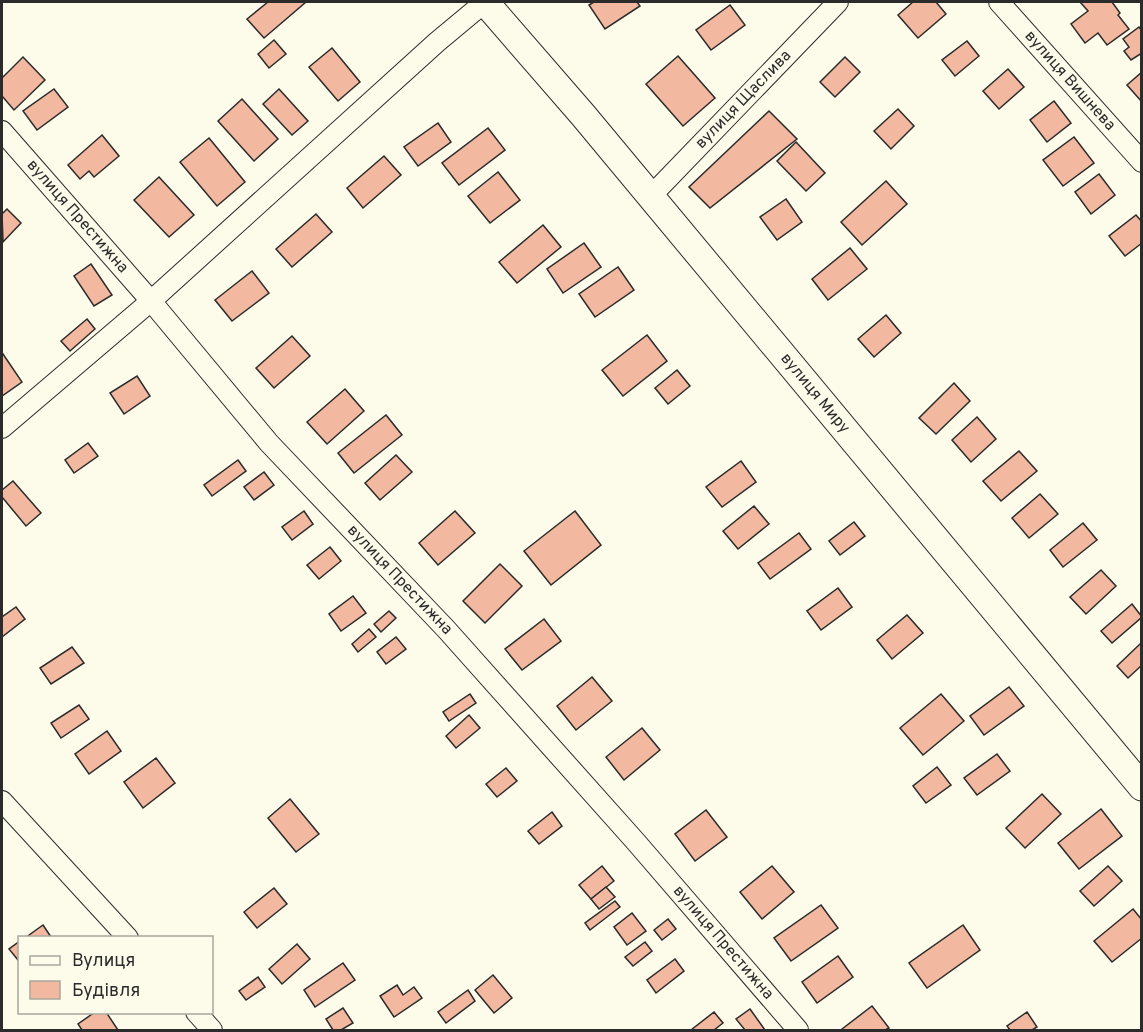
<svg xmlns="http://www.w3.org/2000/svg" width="1143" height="1032" viewBox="0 0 1143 1032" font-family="Overpass,sans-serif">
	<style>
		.building { fill: #f2b8a0; stroke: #2b2b2b; stroke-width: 1.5 }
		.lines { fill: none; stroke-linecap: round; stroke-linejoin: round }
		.street-casing { stroke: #2b2b2b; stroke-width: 22 }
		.secondary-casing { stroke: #2b2b2b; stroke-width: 29 }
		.street { stroke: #fdfbea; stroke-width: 20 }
		.secondary { stroke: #fdfbea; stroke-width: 27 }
		.labels { text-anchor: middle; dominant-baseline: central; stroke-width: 4.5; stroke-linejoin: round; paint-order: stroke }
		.street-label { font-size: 16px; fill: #2b2b2b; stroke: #fdfbea }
	</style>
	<rect width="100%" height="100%" fill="#fdfbea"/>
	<!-- building -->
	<g class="building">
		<polygon points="268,2 306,2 264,38 247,19"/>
		<polygon points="594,2 637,2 640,6 605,29 589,5"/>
		<polygon points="913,2 936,2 946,14 918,38 898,15"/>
		<polygon points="1080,2 1112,2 1120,13 1118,15 1129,29 1107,45 1098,33 1085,43 1071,24 1088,11"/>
		<polygon points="730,5 745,25 711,50 696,30"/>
		<polygon points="1139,27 1142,31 1142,53 1131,60 1124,51 1129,47 1123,39"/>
		<polygon points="274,40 286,54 269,68 258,54"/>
		<polygon points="967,41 979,56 955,76 942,60"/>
		<polygon points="332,48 360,82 338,101 309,67"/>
		<polygon points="678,56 715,98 683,126 646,84"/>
		<polygon points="23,57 45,80 14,110 2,96 2,78"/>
		<polygon points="845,57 860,72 835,97 820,82"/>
		<polygon points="1008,69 1024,87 999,109 983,91"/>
		<polygon points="1142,72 1142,102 1127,85"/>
		<polygon points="54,89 68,107 37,130 23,111"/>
		<polygon points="279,89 308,121 292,135 263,104"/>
		<polygon points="242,99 278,139 254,161 218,121"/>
		<polygon points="1054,101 1071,123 1047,142 1030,120"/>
		<polygon points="898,109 914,126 891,149 874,131"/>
		<polygon points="769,111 797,139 710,208 689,187"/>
		<polygon points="438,123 451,142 418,166 404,147"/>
		<polygon points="488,128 505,150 459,185 442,163"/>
		<polygon points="102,135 119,156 94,177 89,171 80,179 68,165"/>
		<polygon points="1074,137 1094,163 1063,186 1043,160"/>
		<polygon points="209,138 245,182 217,206 180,162"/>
		<polygon points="796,142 825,173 806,191 777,161"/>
		<polygon points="384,156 401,175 363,208 347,188"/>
		<polygon points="498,172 520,200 490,223 468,196"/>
		<polygon points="1099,174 1115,195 1091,214 1075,192"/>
		<polygon points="159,177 194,215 169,237 134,200"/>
		<polygon points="886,181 907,204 862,245 841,222"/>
		<polygon points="786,199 802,222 777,240 760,217"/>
		<polygon points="7,209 21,223 3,242 2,214"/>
		<polygon points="316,214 332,232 292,267 276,249"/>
		<polygon points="1136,215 1142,222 1142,243 1125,256 1109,236"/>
		<polygon points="543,225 561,247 517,283 499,262"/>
		<polygon points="584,243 601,267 563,293 547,269"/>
		<polygon points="850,248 867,269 828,300 812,279"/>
		<polygon points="91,264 112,295 94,306 74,276"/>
		<polygon points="618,267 634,290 595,317 579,294"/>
		<polygon points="252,271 269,293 232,321 215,300"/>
		<polygon points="886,315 901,333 874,357 858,339"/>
		<polygon points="87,319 95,329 70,351 61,341"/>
		<polygon points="647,335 667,361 623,396 602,370"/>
		<polygon points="292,336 310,356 274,388 256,368"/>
		<polygon points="3,354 22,382 2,396 2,356"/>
		<polygon points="677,370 690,386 668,404 655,388"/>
		<polygon points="137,376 150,396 124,414 110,393"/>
		<polygon points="954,383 970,401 936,434 919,418"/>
		<polygon points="345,389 364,411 327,444 307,422"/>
		<polygon points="386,415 402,435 354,473 338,453"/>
		<polygon points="977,417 996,439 971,462 952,440"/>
		<polygon points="88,443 98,456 74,473 65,460"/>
		<polygon points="1019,451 1037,471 1001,501 983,481"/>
		<polygon points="396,455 412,472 380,500 365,483"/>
		<polygon points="238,460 246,471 212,496 204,485"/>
		<polygon points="741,461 756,482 722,507 706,487"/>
		<polygon points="264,472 274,485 254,500 244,487"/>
		<polygon points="13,481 41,513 26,526 2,497 2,490"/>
		<polygon points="1040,494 1058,514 1029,538 1012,518"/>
		<polygon points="754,506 769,524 738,549 723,531"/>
		<polygon points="304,511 313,524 292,540 282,527"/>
		<polygon points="455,511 475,533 438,565 419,543"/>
		<polygon points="575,511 601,545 551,585 524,551"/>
		<polygon points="854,522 865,536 840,555 829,541"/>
		<polygon points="1083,523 1097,540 1063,567 1050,550"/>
		<polygon points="799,533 811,549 770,579 758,563"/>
		<polygon points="330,547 341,561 319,579 307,565"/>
		<polygon points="500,564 522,586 485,623 463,601"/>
		<polygon points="1101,570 1116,586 1086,614 1070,597"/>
		<polygon points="838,588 852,607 821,630 807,611"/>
		<polygon points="353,596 366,613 341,631 329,614"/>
		<polygon points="1132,604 1142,617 1112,643 1101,631"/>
		<polygon points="16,607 25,619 2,637 2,617"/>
		<polygon points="389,611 396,618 381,632 374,624"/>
		<polygon points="907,615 923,633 892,659 877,640"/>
		<polygon points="544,619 561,641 522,670 505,649"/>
		<polygon points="369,629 376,637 358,652 352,644"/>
		<polygon points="396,637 406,649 386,664 377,652"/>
		<polygon points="1140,644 1142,646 1142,665 1128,678 1117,666"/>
		<polygon points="72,647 84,663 51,684 40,668"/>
		<polygon points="592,677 612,701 576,730 557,706"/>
		<polygon points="1009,687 1024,706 984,735 970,716"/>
		<polygon points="470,694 476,703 449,721 443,712"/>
		<polygon points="941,694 964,721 923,755 900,728"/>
		<polygon points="79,705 89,719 61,738 51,723"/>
		<polygon points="469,715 480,728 456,748 446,736"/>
		<polygon points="642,728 660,750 624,780 606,757"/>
		<polygon points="107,731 121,751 89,774 75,754"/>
		<polygon points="997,754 1010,771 977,795 964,778"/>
		<polygon points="156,758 175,783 143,808 124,782"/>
		<polygon points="937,767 951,785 926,803 913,786"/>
		<polygon points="506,768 517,781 497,797 486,784"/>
		<polygon points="1042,794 1061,814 1025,848 1006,828"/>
		<polygon points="290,799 319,834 296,852 268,818"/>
		<polygon points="1101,809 1122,836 1079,869 1058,843"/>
		<polygon points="706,810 727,837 695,861 675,834"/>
		<polygon points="552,812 562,826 539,844 528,831"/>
		<polygon points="602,866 614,881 591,899 579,885"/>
		<polygon points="772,866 794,892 762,919 740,892"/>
		<polygon points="1108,866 1122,881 1094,906 1080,891"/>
		<polygon points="606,887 615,897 599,909 591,899"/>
		<polygon points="274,888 287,904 257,928 244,912"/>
		<polygon points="615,901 620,907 590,930 585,923"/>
		<polygon points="821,905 838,928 791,961 774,938"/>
		<polygon points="1133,909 1142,920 1142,938 1112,962 1094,941"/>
		<polygon points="632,913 646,931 627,945 614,927"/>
		<polygon points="668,919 676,929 662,940 654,930"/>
		<polygon points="43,925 51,937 50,938 25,938"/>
		<polygon points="963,925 980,950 927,988 909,963"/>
		<polygon points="20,941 20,959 18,960 9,949"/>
		<polygon points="645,942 652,951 633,966 625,957"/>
		<polygon points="297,944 310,959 282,984 269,969"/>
		<polygon points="838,956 853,977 817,1003 802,982"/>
		<polygon points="675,959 684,971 656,993 647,980"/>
		<polygon points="343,963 355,980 315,1007 304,990"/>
		<polygon points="493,975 512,998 494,1013 475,990"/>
		<polygon points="258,977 265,987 246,1000 239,991"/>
		<polygon points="397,985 403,995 414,987 422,998 394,1017 380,996"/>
		<polygon points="468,990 475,1001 446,1023 438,1012"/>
		<polygon points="872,1006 889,1028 885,1030 844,1030 842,1029"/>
		<polygon points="343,1008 353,1023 341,1030 333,1030 326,1019"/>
		<polygon points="750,1009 765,1030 745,1030 736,1019"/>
		<polygon points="95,1012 106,1012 118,1030 82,1030 78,1024"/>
		<polygon points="714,1012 723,1023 714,1030 691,1030"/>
		<polygon points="1027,1012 1037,1027 1032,1030 1010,1030 1007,1026"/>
	</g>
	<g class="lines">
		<defs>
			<g id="street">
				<path id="s1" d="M999,2l143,160"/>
				<path id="s2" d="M2,131l149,170 118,142 177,186 190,213 162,188"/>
				<path id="s3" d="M650,197l188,-195"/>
				<polyline points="2,428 151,301 437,42 485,2"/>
				<polyline points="2,801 128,938"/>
				<polyline points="196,1012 212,1030"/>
			</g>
			<g id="secondary">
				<path id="s4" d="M485,2l98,113 559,672"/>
			</g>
		</defs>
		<!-- street casing -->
		<use href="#street" class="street-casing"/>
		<!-- secondary casing -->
		<use href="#secondary" class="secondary-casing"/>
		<!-- street -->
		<use href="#street" class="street"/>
		<!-- secondary -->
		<use href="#secondary" class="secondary"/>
	</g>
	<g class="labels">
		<!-- street labels -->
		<g class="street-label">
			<text stroke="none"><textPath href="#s1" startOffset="106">вулиця Вишнева</textPath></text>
			<text stroke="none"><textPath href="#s3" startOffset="135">вулиця Щаслива</textPath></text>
			<text stroke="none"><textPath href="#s2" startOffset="114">вулиця Престижна</textPath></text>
			<text stroke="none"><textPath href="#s4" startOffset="512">вулиця Миру</textPath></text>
			<text stroke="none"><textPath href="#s2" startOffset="600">вулиця Престижна</textPath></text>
			<text stroke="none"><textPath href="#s2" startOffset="1086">вулиця Престижна</textPath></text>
		</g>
	</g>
	<!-- border -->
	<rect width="1143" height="1032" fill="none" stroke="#2b2b2b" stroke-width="6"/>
	<!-- legend -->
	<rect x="18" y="936" width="195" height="78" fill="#fdfbea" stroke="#a9a89e" stroke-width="1.5"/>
	<rect x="30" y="956" width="30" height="9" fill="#fdfbea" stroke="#a9a89e" stroke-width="1.5"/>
	<text x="72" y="966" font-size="18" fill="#2b2b2b">Вулиця</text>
	<rect x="30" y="981" width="30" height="18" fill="#f2b8a0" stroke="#a9a89e" stroke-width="1.5"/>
	<text x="72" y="996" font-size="18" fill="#2b2b2b">Будівля</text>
</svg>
